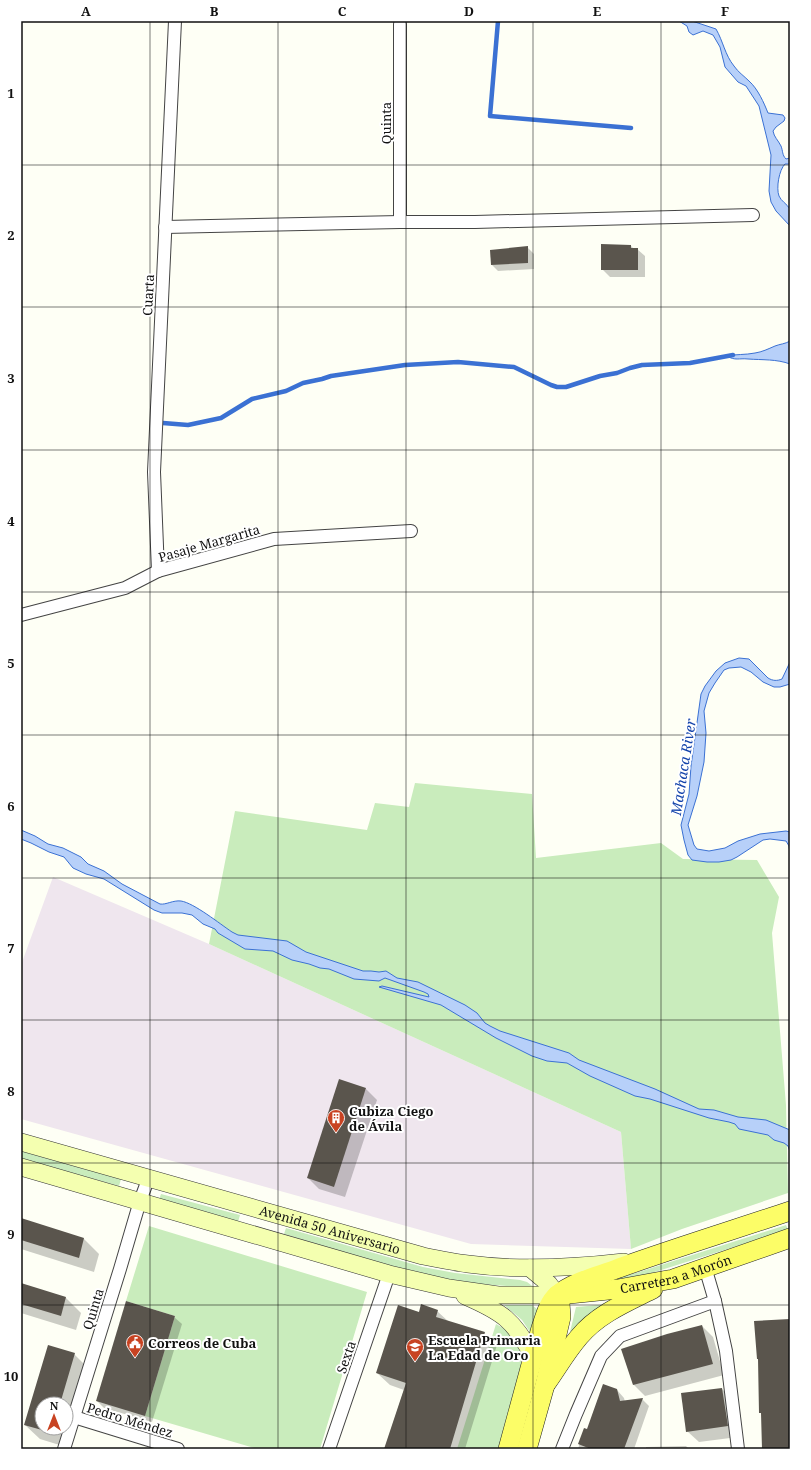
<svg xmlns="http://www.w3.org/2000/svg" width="811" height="1470" viewBox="0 0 811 1470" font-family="'Noto Serif',serif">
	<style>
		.industrial { fill: #efe6ee }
		.green { fill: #c9ecbc }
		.water { fill: #b7d0f9; stroke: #3b71d3 }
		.shadow { fill: #0003; fill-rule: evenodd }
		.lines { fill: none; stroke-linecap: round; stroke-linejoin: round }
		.stream { stroke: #3b71d3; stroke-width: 4.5 }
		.building { fill: #5a554d }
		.minor-casing { stroke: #444; stroke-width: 14 }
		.secondary-casing { stroke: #333; stroke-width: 18 }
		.primary-casing { stroke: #222; stroke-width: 20 }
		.minor { stroke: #fff; stroke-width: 12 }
		.secondary { stroke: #f4ffb0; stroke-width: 17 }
		.primary { stroke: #fcfd67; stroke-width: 19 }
		.grid { fill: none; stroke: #111; stroke-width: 1; stroke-opacity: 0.55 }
		.labels { text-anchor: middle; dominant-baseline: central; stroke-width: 4; stroke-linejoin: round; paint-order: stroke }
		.street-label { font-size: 13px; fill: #111; stroke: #fff }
		.poi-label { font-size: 13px; font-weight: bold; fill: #111; stroke: #fff; text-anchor: start }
		.water-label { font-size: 14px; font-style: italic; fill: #1343aa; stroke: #fff }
		.neatline { fill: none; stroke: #111; stroke-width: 1.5 }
		.grid-label { font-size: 13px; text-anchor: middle; font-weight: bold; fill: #111 }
	</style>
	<rect width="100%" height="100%" fill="#fefff5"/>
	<!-- industrial -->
	<polygon class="industrial" points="53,877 209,944 621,1132 631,1249 471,1244 21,1119 21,965"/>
	<!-- green -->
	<g class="green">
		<polygon points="415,783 532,794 536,858 661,843 683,859 757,860 779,897 772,933 786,1105 788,1193 682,1229 631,1249 621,1132 209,944 235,811 367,830 375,803 409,807"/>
		<polygon points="21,1151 121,1179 119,1186 21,1159"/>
		<polygon points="161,1194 240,1215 238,1222 159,1200"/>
		<polygon points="786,1225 788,1230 639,1277 601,1283 639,1272"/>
		<polygon points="149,1226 367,1292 320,1449 258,1449 145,1416 175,1316 126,1301"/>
		<polygon points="286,1228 423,1267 455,1273 520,1280 527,1282 535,1288 454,1282 422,1276 284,1234"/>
		<polygon points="610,1304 570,1332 576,1307"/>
		<polygon points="504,1305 532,1305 537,1309 537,1313 530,1332 522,1320"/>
		<polygon points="496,1324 507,1330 521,1353 521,1373 498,1449 457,1449"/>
	</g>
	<!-- water -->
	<g class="water">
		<path d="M679,21h13l24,8c7,12 9,26 18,37 4,6 10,10 15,15 9,8 15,22 19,32l15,2 2,3 -1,3 -8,6 -3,4c1,6 5,9 8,15 2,5 1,9 5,13l4,-1v6h-5c-6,6 -9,24 -6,32 2,5 8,8 11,13v17l-14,-15 -5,-9 -2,-11 2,-36 -12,-49 -13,-20 -8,-4 -13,-15 -5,-20 -7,-12 -10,-4 -10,4 -4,-3 -2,-6z"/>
		<path d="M790,341v23c-13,-5 -28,-4 -42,-5 -9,-1 -13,2 -21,-3 9,-2 18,-1 28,-3 7,-1 13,-4 20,-7 5,-2 10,-2 15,-5z"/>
		<path d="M739,658l10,1 19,19c5,3 9,3 14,1l8,-17v22l-10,3h-6l-11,-5 -12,-10 -10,-5 -12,1 -5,2 -9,13 -6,10 -5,18 2,22 -2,29 -7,34 -9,29 6,20 3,4 12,2 16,-3 13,-7 22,-7 26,-3 4,1v21l-1,-7 -3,-5 -16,-2 -7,1 -26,17 -6,3 -12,2h-12l-15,-2 -4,-5 -4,-15 -3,-15 8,-31 2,-28 10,-72 4,-8 11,-15 9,-8z"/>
		<path d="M21,830l14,6 13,8 15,4 18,9 7,7 16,7 18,13 38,20c6,1 13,-4 21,-3 13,2 39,23 51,31l6,3 49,6 19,11 57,19h8l8,1 7,-1 11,7 21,4 47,23 12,8 8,10 5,3 10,5 69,22 10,7 76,29 44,20 15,1 24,7 28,3 24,10v22l-2,-6 -4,-3 -10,-3 -6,-5 -29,-6 -4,-5 -6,-2 -20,-4 -59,-19 -15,-3 -45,-20 -23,-13 -20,-2 -15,-5 -36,-18 -55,-33 -62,-18 3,-1 47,11 -1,-3 -4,-2 -39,-14 -6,3 -25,-2 -25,-10 -9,-1 -11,-4 -17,-4 -19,-9 -28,-2 -27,-16 -3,-4 -12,-5 -11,-9 -10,-2h-20l-8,-3 -50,-31 -18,-5 -13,-6 -9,-11 -15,-5 -18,-9 -10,-4z"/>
	</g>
	<!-- shadow -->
	<g class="shadow">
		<polygon points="631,246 634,249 637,249 645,256 645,277 610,277 602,269"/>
		<polygon points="527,247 534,254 534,269 498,271 492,265"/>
		<polygon points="366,1089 377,1100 345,1197 319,1189 308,1178"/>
		<polygon points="21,1219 84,1239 99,1254 94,1272 21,1249"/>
		<polygon points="21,1284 66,1298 81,1313 76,1330 21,1313"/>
		<polygon points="437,1311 449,1322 484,1333 497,1345 465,1449 385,1449 404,1390 390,1385 377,1373 420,1313"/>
		<polygon points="174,1317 182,1324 152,1422 104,1408 97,1401"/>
		<polygon points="702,1326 713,1337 724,1375 645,1396 634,1385 623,1350"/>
		<path d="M74,1354l15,15 -23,78 -26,-8 -15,-14zM42,1404h24v24h-24z"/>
		<polygon points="722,1389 733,1400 738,1437 699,1442 687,1431"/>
		<polygon points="617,1390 624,1398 625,1402 642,1399 649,1406 634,1449 578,1449 584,1429 587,1430"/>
		<polygon points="686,1446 689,1449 646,1449 646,1447"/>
	</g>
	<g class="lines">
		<!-- stream -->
		<g class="stream">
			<polyline points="498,21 490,116 631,128"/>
			<polyline points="163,423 188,425 221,418 252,399 286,391 303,383 322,379 331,376 405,365 458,362 514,367 551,385 557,387 566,387 600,376 617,373 630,368 642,365 690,363 733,355"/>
		</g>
	</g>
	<!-- building -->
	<g class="building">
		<polygon points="601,244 631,245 631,248 638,248 638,270 601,270"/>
		<polygon points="528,246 528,263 491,265 490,250"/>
		<polygon points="339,1079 366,1088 334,1187 307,1178"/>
		<polygon points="21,1218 84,1238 79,1258 21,1240"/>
		<polygon points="21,1283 66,1297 61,1316 21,1304"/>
		<polygon points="126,1301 175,1316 145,1416 96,1401"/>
		<polygon points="421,1304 438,1310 436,1317 485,1332 450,1449 384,1449 406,1383 376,1373 398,1305 419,1312"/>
		<polygon points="790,1319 790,1449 762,1449 761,1413 759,1413 758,1359 757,1359 754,1321"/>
		<polygon points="702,1325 713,1364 633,1385 621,1349 667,1334"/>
		<polygon points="48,1345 75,1353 60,1404 42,1404 42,1430 24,1425"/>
		<polygon points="603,1384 617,1389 620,1401 643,1398 624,1449 591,1449 578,1444 584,1428 587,1429"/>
		<polygon points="722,1388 728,1426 686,1432 681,1393"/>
	</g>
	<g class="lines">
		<defs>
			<g id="minor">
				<polyline points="400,222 400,24"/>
				<polyline points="165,227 400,222 475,222 753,215"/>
				<polyline points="158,571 154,472 175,21"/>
				<polyline points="21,615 125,588 158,571 274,539 411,531"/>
				<polyline points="705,1267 715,1301 726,1351 738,1449"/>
				<polyline points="74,1417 178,1449"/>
				<polyline points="64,1449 120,1269 140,1201 149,1177"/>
				<polyline points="329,1449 389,1274"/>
				<polyline points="562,1449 576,1414 601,1356 620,1336 715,1301"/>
			</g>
			<g id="secondary">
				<path id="s1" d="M21,1142l402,114c15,3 30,6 45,8 52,7 104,4 156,-2"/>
				<polyline points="21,1167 389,1274 449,1288 498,1295 557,1295"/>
				<polyline points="530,1268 549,1284 557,1295"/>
				<path d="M465,1296c37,16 49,24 68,60"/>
			</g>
			<g id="primary">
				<path id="s2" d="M569,1294l49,-5 55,-10 117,-41"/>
				<path d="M545,1385c11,-15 21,-33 34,-48 19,-23 48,-35 74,-48"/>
				<path d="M508,1449l33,-121c4,-11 7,-25 16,-33 17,-14 42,-19 62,-27 56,-20 114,-38 171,-57"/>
				<polyline points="527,1449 545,1385 561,1317 560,1303 557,1295"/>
			</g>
		</defs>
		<!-- minor casing -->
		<use href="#minor" class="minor-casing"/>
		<!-- secondary casing -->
		<use href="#secondary" class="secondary-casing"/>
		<!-- primary casing -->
		<use href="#primary" class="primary-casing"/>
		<!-- minor -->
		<use href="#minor" class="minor"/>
		<!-- secondary -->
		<use href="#secondary" class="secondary"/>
		<!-- primary -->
		<use href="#primary" class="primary"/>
	</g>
	<!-- grid -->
	<path class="grid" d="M150,21v1428M278,21v1428M406,21v1428M533,21v1428M661,21v1428M21,165h769M21,307h769M21,450h769M21,592h769M21,735h769M21,878h769M21,1020h769M21,1163h769M21,1305h769"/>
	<!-- icons -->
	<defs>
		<symbol id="building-pin" viewBox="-11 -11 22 30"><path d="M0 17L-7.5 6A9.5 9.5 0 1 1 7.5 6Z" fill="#c84322" stroke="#fff"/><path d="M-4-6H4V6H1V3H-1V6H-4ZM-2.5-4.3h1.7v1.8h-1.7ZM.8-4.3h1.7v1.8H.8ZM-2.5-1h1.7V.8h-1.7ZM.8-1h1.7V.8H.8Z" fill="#fff"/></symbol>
		<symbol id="civic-pin" viewBox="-11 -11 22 30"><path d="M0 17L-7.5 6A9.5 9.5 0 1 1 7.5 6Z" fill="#c84322" stroke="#fff"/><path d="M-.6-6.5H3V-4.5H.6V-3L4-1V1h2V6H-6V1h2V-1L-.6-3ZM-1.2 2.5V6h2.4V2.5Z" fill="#fff"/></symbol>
		<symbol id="school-pin" viewBox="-11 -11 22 30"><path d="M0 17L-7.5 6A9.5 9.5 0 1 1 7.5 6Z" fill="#c84322" stroke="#fff"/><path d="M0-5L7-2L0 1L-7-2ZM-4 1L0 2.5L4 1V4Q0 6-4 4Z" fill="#fff"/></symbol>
	</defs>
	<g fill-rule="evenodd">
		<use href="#building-pin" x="326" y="1108" width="20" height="27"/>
		<use href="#civic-pin" x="125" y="1333" width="20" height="27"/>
		<use href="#school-pin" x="405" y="1337" width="20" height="27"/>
	</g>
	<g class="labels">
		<!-- street labels -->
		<g class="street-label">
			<text transform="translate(386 123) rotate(-90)">Quinta</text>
			<text transform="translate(148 295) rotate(-87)">Cuarta</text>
			<text transform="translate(209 543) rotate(-16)">Pasaje Margarita</text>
			<text stroke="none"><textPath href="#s1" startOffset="321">Avenida 50 Aniversario</textPath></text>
			<text stroke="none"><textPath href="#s2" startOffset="109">Carretera a Morón</textPath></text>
			<text transform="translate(93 1309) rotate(-73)">Quinta</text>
			<text transform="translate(346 1357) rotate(-71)">Sexta</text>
			<text transform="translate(130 1420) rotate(17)">Pedro Méndez</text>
		</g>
		<!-- poi labels -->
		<g class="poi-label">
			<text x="349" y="1111">Cubiza Ciego<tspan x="349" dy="15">de Ávila</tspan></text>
			<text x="428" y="1340">Escuela Primaria<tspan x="428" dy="15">La Edad de Oro</tspan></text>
			<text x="148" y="1343">Correos de Cuba</text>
		</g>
		<!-- water labels -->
		<g class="water-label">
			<text transform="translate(683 767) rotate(-81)">Machaca River</text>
		</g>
	</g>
	<!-- border -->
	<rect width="811" height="1470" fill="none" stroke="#ffffff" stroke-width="44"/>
	<!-- north arrow -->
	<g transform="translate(54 1416)"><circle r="19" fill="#ffffff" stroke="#a0a0a0"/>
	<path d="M0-3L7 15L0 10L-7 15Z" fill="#c84322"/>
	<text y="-6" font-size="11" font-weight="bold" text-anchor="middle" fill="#111111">N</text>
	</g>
	<rect x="22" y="22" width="767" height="1426" class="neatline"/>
	<g class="grid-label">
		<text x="86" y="16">A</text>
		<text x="214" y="16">B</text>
		<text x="342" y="16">C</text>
		<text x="469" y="16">D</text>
		<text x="597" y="16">E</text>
		<text x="725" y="16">F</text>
		<text x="11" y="98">1</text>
		<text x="11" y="240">2</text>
		<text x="11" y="383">3</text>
		<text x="11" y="526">4</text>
		<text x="11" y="668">5</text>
		<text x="11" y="811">6</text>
		<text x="11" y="953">7</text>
		<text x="11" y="1096">8</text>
		<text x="11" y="1239">9</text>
		<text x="11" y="1381">10</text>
	</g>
</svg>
